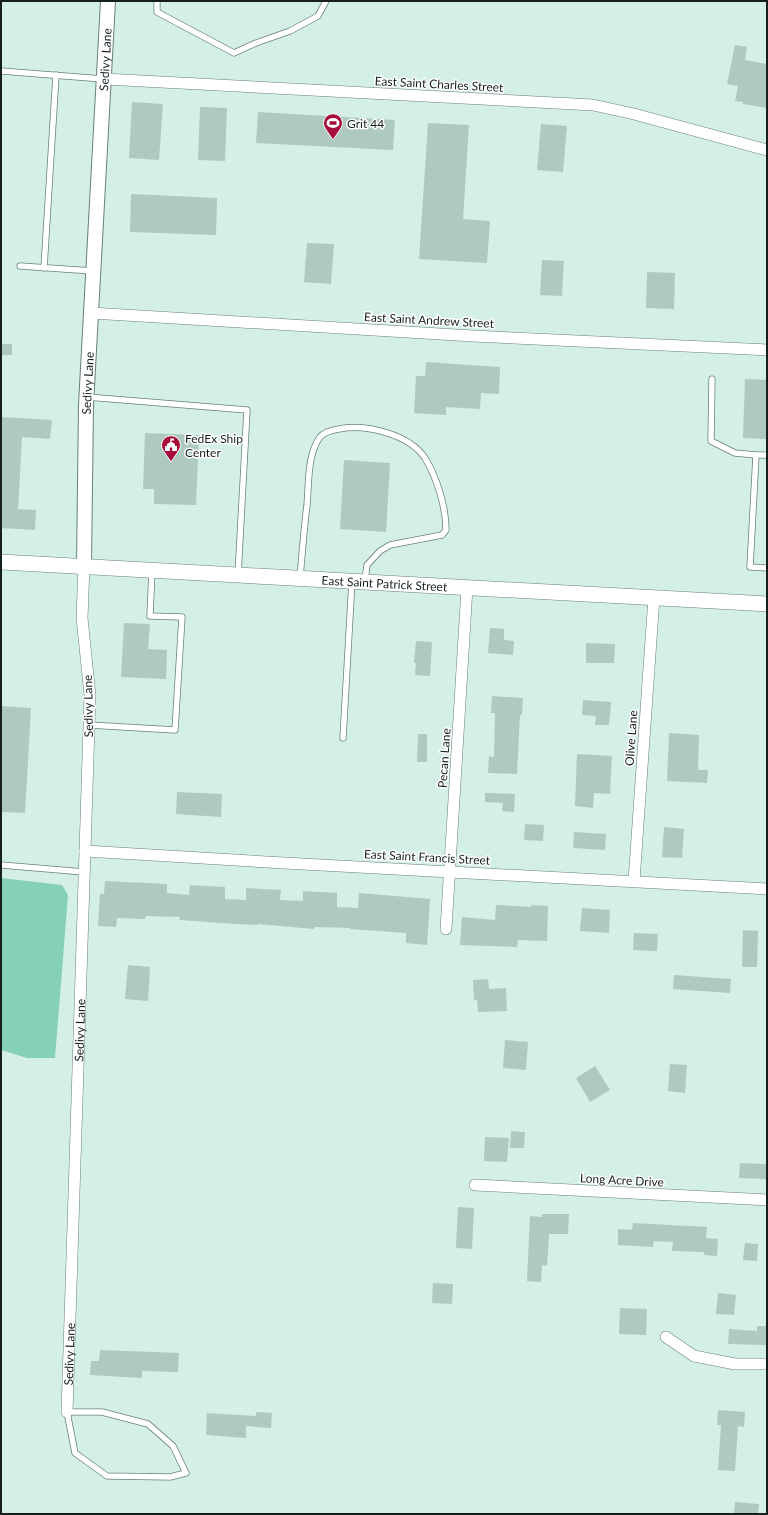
<svg xmlns="http://www.w3.org/2000/svg" width="768" height="1515" viewBox="0 0 768 1515" font-family="Lato,sans-serif">
	<style>
		.green { fill: #85d0b8 }
		.building { fill: #aec9c0 }
		.lines { fill: none; stroke-linecap: round; stroke-linejoin: round }
		.service-casing { stroke: #688178; stroke-width: 7 }
		.minor-casing { stroke: #688178; stroke-width: 12 }
		.tertiary-casing { stroke: #688178; stroke-width: 16 }
		.secondary-casing { stroke: #688178; stroke-width: 16 }
		.service { stroke: #fff; stroke-width: 5.5 }
		.minor { stroke: #fff; stroke-width: 11 }
		.tertiary { stroke: #fff; stroke-width: 14 }
		.secondary { stroke: #fff; stroke-width: 15 }
		.labels { text-anchor: middle; dominant-baseline: central; stroke-width: 3; stroke-linejoin: round; paint-order: stroke }
		.street-label { font-size: 12px; fill: #151f1b; stroke: #fff }
		.poi-label { font-size: 12px; fill: #151f1b; stroke: #fff; text-anchor: start }
	</style>
	<rect width="100%" height="100%" fill="#d4efe5"/>
	<!-- green -->
	<polygon class="green" points="1,878 62,885 68,895 55,1058 27,1058 1,1050"/>
	<!-- building -->
	<g class="building">
		<polygon points="735,45 747,47 745,60 767,64 767,108 743,104 743,102 735,101 738,86 727,84"/>
		<polygon points="132,102 163,104 159,160 129,158"/>
		<polygon points="200,107 227,108 225,161 198,160"/>
		<polygon points="258,112 395,120 393,150 256,143"/>
		<polygon points="428,123 469,125 463,219 490,221 487,263 419,259"/>
		<polygon points="541,124 567,126 563,172 537,170"/>
		<polygon points="131,194 217,198 216,235 130,232"/>
		<polygon points="307,243 334,244 331,284 304,282"/>
		<polygon points="542,260 564,261 562,296 540,295"/>
		<polygon points="647,272 675,273 674,309 646,308"/>
		<rect x="1" y="344" width="11" height="11"/>
		<polygon points="426,362 500,367 499,394 481,393 480,409 446,407 446,415 414,413 416,376 425,376"/>
		<polygon points="745,379 767,380 767,439 743,438"/>
		<polygon points="1,417 52,420 50,439 22,437 18,509 36,510 35,530 1,528"/>
		<polygon points="145,433 199,435 196,505 154,504 154,489 143,489"/>
		<polygon points="344,460 390,463 386,532 340,529"/>
		<polygon points="124,623 150,624 148,649 167,650 166,679 121,677"/>
		<polygon points="490,628 504,629 504,640 514,641 513,655 488,653"/>
		<polygon points="416,641 432,642 430,676 415,675 416,663 414,663"/>
		<polygon points="586,643 615,644 614,663 586,663"/>
		<polygon points="492,696 523,698 522,715 520,715 517,774 488,773 489,756 494,757 495,713 491,713"/>
		<polygon points="583,700 611,702 609,725 595,725 596,716 582,715"/>
		<polygon points="1,706 31,708 25,813 1,812"/>
		<polygon points="669,733 699,735 698,770 708,770 707,783 667,781"/>
		<polygon points="418,734 427,734 427,762 417,762"/>
		<polygon points="577,754 612,756 610,794 594,793 593,808 575,806"/>
		<polygon points="177,792 222,794 221,817 176,814"/>
		<polygon points="485,793 515,794 514,812 502,811 503,803 485,802"/>
		<polygon points="525,824 544,825 543,841 524,840"/>
		<polygon points="664,827 684,829 682,858 662,857"/>
		<polygon points="574,832 606,834 605,850 573,848"/>
		<polygon points="105,881 167,884 167,893 189,895 190,885 225,887 225,899 246,900 246,888 281,890 280,900 303,901 303,891 337,893 337,907 358,908 359,893 430,899 427,945 406,943 406,933 350,929 350,928 315,927 314,929 258,924 258,925 237,924 179,920 180,917 146,916 145,919 117,918 116,927 98,926 100,894 104,894"/>
		<polygon points="496,905 531,907 531,905 548,906 547,941 518,940 517,947 460,945 462,917 495,920"/>
		<polygon points="582,908 610,910 609,933 580,931"/>
		<polygon points="743,930 758,931 757,967 742,967"/>
		<polygon points="634,933 658,934 657,951 633,950"/>
		<polygon points="128,965 150,967 148,1001 125,999"/>
		<polygon points="674,975 731,979 730,993 673,989"/>
		<polygon points="488,979 489,989 506,988 507,1011 478,1012 477,1000 474,1000 473,980"/>
		<polygon points="505,1040 528,1042 526,1070 503,1068"/>
		<polygon points="670,1064 687,1065 685,1093 668,1091"/>
		<polygon points="595,1066 610,1090 590,1102 576,1078"/>
		<polygon points="511,1131 525,1132 524,1148 510,1148"/>
		<polygon points="485,1137 509,1138 507,1162 484,1161"/>
		<polygon points="740,1163 767,1164 767,1179 739,1178"/>
		<polygon points="458,1207 474,1208 472,1249 456,1248"/>
		<polygon points="542,1214 569,1214 568,1234 549,1234 547,1266 542,1265 541,1282 527,1281 530,1216 542,1217"/>
		<polygon points="633,1223 707,1227 706,1238 718,1239 717,1256 704,1255 704,1252 672,1251 673,1242 654,1241 653,1247 618,1245 618,1229 632,1230"/>
		<polygon points="745,1243 758,1244 757,1261 743,1260"/>
		<polygon points="433,1283 453,1284 452,1304 432,1303"/>
		<polygon points="718,1293 736,1295 734,1315 716,1314"/>
		<polygon points="620,1308 647,1309 646,1335 619,1334"/>
		<polygon points="757,1326 767,1326 767,1345 728,1344 729,1329 757,1331"/>
		<polygon points="100,1350 179,1353 178,1372 142,1371 142,1378 90,1375 91,1361 99,1361"/>
		<polygon points="718,1410 745,1412 744,1427 738,1426 735,1471 718,1470 721,1425 717,1425"/>
		<polygon points="256,1412 272,1413 271,1428 246,1426 246,1438 206,1435 207,1413 256,1416"/>
		<polygon points="735,1502 759,1504 758,1514 734,1514"/>
	</g>
	<g class="lines">
		<defs>
			<g id="service">
				<polyline points="157,1 157,12 234,53 256,43 290,31 318,16 326,1"/>
				<polyline points="1,71 103,79"/>
				<polyline points="20,266 93,271"/>
				<polyline points="44,268 56,75"/>
				<polyline points="712,379 711,441 735,453 756,455"/>
				<polyline points="87,397 247,410 238,575"/>
				<polyline points="767,455 756,455 750,567 767,568"/>
				<path d="M300,578c2,-24 4,-49 7,-73 2,-21 0,-50 13,-68 4,-5 13,-7 19,-8 27,-5 70,5 86,29 12,20 21,49 21,72l-4,5 -52,10 -10,6 -13,14 -2,15"/>
				<polyline points="89,725 175,730 182,617 150,616 152,570"/>
				<polyline points="343,738 352,581"/>
				<polyline points="1,865 84,872"/>
				<polygon points="67,1412 102,1412 148,1424 173,1446 186,1473 170,1477 107,1476 75,1453"/>
			</g>
			<g id="minor">
				<polyline points="104,79 593,105 634,114 767,150"/>
				<polyline points="91,313 473,336 767,350"/>
				<polyline points="85,851 284,863 767,889"/>
				<polyline points="634,881 654,597"/>
				<polyline points="446,929 467,588"/>
				<polyline points="475,1185 767,1200"/>
				<polyline points="666,1337 694,1356 735,1364 767,1364"/>
				<path id="s1" d="M67,1412l23,-717 -8,-77 2,-52"/>
			</g>
			<g id="tertiary">
				<path id="s2" d="M84,566l2,-161 22,-404"/>
			</g>
			<g id="secondary">
				<path id="s3" d="M1,562l766,42"/>
			</g>
		</defs>
		<!-- service casing -->
		<use href="#service" class="service-casing"/>
		<!-- minor casing -->
		<use href="#minor" class="minor-casing"/>
		<!-- tertiary casing -->
		<use href="#tertiary" class="tertiary-casing"/>
		<!-- secondary casing -->
		<use href="#secondary" class="secondary-casing"/>
		<!-- service -->
		<use href="#service" class="service"/>
		<!-- minor -->
		<use href="#minor" class="minor"/>
		<!-- tertiary -->
		<use href="#tertiary" class="tertiary"/>
		<!-- secondary -->
		<use href="#secondary" class="secondary"/>
	</g>
	<!-- icons -->
	<defs>
		<symbol id="stadium-pin" viewBox="-11 -11 22 30"><path d="M0 17L-7.5 6A9.5 9.5 0 1 1 7.5 6Z" fill="#a60d38" stroke="#fff"/><path d="M0-5a6.5 5 0 1 0 0 10a6.5 5 0 1 0 0-10ZM-3.5-1.8h7v3.6h-7Z" fill="#fff"/></symbol>
		<symbol id="civic-pin" viewBox="-11 -11 22 30"><path d="M0 17L-7.5 6A9.5 9.5 0 1 1 7.5 6Z" fill="#a60d38" stroke="#fff"/><path d="M-.6-6.5H3V-4.5H.6V-3L4-1V1h2V6H-6V1h2V-1L-.6-3ZM-1.2 2.5V6h2.4V2.5Z" fill="#fff"/></symbol>
	</defs>
	<g fill-rule="evenodd">
		<use href="#stadium-pin" x="322" y="112" width="22" height="30"/>
		<use href="#civic-pin" x="160" y="434" width="22" height="30"/>
	</g>
	<g class="labels">
		<!-- street labels -->
		<g class="street-label">
			<text stroke="none"><textPath href="#s2" startOffset="507">Sedivy Lane</textPath></text>
			<text transform="translate(439 84) rotate(3)">East Saint Charles Street</text>
			<text transform="translate(429 320) rotate(3)">East Saint Andrew Street</text>
			<text stroke="none"><textPath href="#s2" startOffset="183">Sedivy Lane</textPath></text>
			<text stroke="none"><textPath href="#s3" startOffset="384">East Saint Patrick Street</textPath></text>
			<text transform="translate(88 706) rotate(-91)">Sedivy Lane</text>
			<text transform="translate(631 738) rotate(-86)">Olive Lane</text>
			<text transform="translate(444 758) rotate(-86)">Pecan Lane</text>
			<text transform="translate(427 857) rotate(3)">East Saint Francis Street</text>
			<text stroke="none"><textPath href="#s1" startOffset="382">Sedivy Lane</textPath></text>
			<text transform="translate(622 1180) rotate(3)">Long Acre Drive</text>
			<text stroke="none"><textPath href="#s1" startOffset="58">Sedivy Lane</textPath></text>
		</g>
		<!-- poi labels -->
		<g class="poi-label">
			<text x="347" y="123">Grit 44</text>
			<text x="185" y="438">FedEx Ship<tspan x="185" dy="14">Center</tspan></text>
		</g>
	</g>
	<!-- border -->
	<rect width="768" height="1515" fill="none" stroke="#151f1b" stroke-width="4"/>
</svg>
